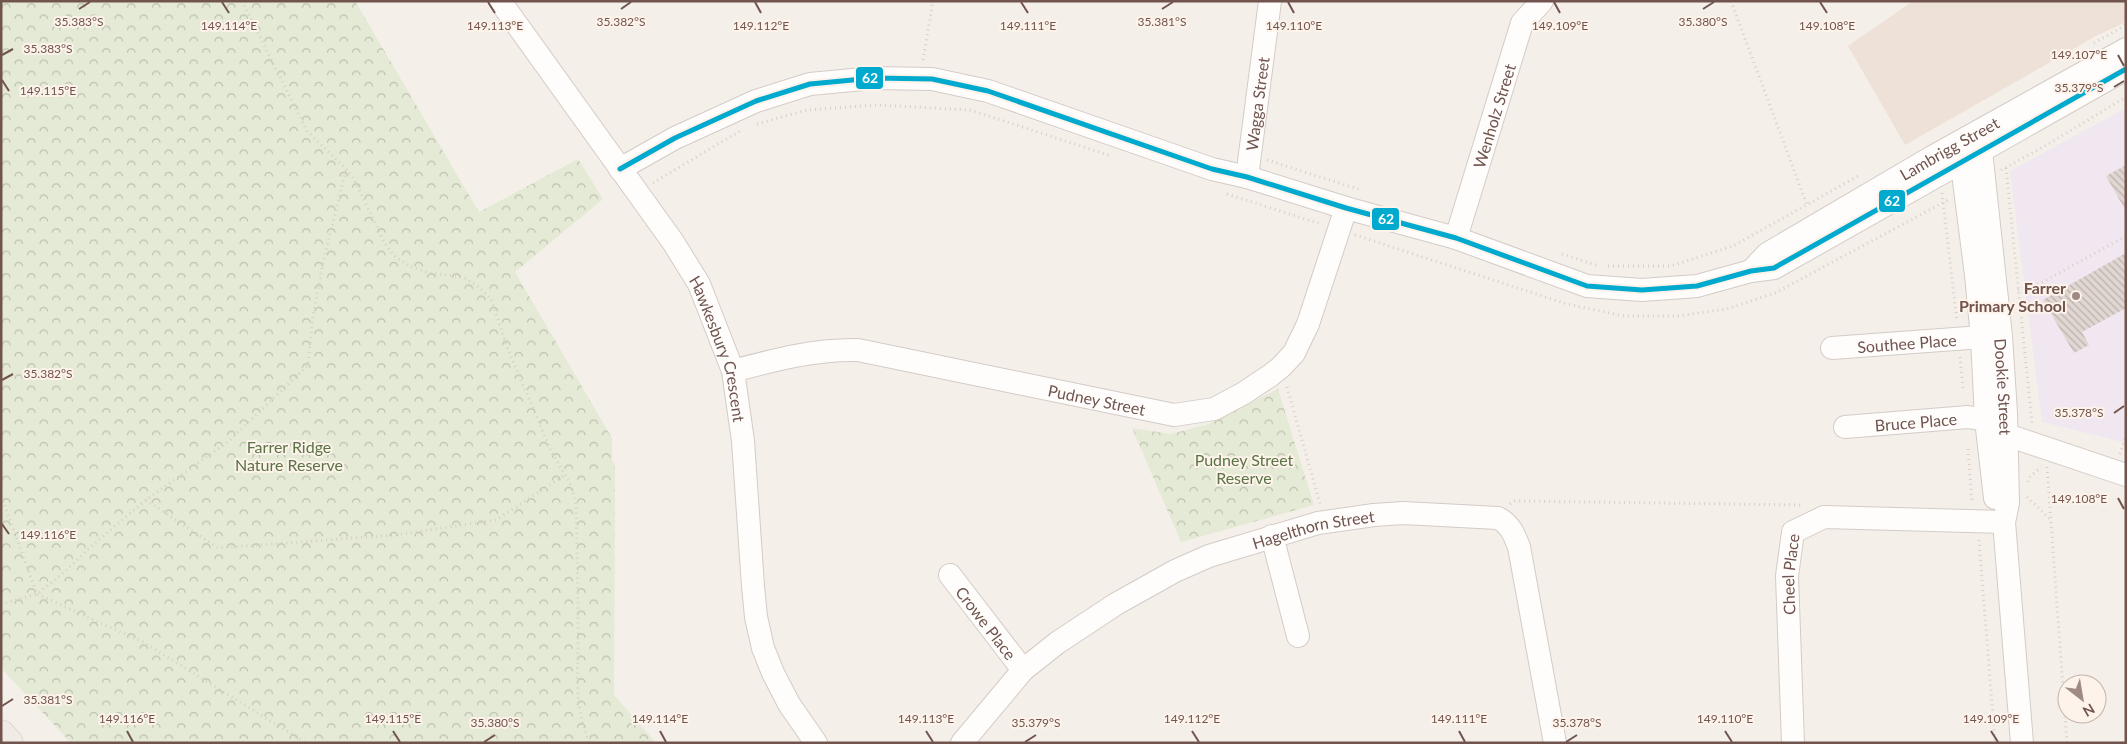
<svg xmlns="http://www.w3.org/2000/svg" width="2127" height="744" viewBox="0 0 2127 744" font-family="Lato,sans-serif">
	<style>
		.residential { fill: #eee1d7 }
		.education { fill: #f0e7f0 }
		.forest { fill: url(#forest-crowns) }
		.building { fill: url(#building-back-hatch) }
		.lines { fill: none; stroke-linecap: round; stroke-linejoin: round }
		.minor-casing { stroke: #d4cbc6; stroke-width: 24 }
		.major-casing { stroke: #d3cac6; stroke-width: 29 }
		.path { stroke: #d7ceca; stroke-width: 3; stroke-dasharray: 1 4; stroke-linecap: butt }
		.minor { stroke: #fefdfc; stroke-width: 22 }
		.major { stroke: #f1ebe5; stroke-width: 28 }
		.bus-1-casing { stroke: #fdf3ea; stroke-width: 9 }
		.bus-1 { stroke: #00a9ce; stroke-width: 5 }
		.ticks { fill: none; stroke: #70544d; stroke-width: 2 }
		.poi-dot { fill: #9f8a84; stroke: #fdf3ea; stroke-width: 2 }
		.labels { text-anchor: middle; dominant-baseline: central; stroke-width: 4; stroke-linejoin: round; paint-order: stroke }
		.street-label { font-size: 16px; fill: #70544d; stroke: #fdf3ea }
		.poi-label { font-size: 16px; font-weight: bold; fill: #70544d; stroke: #fdf3ea; text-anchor: end }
		.park-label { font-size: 16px; fill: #5a7446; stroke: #fdf3ea }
		.ticks-label { font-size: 12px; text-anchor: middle; fill: #70544d; stroke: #fdf3ea; stroke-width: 4; stroke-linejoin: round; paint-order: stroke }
		.line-badge { stroke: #fdf3ea; stroke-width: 2 }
		.badge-label { font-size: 14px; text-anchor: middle; font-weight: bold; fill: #fff }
	</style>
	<defs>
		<pattern id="forest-crowns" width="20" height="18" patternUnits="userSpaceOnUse" patternTransform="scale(1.25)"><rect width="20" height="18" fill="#e4ead5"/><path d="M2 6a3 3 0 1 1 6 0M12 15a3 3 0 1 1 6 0" fill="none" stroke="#bdc0af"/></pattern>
		<pattern id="building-back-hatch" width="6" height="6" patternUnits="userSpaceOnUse" patternTransform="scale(1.25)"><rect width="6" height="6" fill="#e1d7d2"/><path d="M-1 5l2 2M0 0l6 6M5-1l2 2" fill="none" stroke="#bbb1ad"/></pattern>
	</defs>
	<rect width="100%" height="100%" fill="#f5efe9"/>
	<!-- residential -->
	<polygon class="residential" points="1913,1 2126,1 2126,22 2096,36 1905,145 1848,46"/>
	<!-- education -->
	<polygon class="education" points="2126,108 2126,443 2042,422 2010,171"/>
	<!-- forest -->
	<g class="forest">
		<polygon points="1,1 355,1 479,212 578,159 603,199 515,272 612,438 612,461 615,465 614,695 656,743 71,743 1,668"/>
		<polygon points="1278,389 1314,505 1181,542 1132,428 1171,434 1206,425"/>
	</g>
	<!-- building -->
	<g class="building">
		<polygon points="2126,165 2126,211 2106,176"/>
		<polygon points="2126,253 2126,308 2082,332 2089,345 2074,353 2043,300"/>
	</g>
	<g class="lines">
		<defs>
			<g id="minor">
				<path id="s1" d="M500,1l173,241 26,42 34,87 10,70 10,145 3,31 7,31 10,25 16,31 27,39"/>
				<path id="s2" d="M1979,132l22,204 5,77 2,90 -4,19 18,221"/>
				<polyline points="1960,150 1976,275 1982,337 1986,420 1995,498"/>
				<polyline points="620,169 675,138 756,101 810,84 874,78 932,79 988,91 1212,169 1247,177 1346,208 1456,238 1587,286 1642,290 1697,286 1751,271 1774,268 2126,69"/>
				<path id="s3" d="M1247,177l23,-176"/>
				<path id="s4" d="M1456,238l66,-215 20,-22"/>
				<path id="s5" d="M1751,271l16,-17 165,-97 194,-108"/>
				<path id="s6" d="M1832,348l150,-11"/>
				<path id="s7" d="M733,371c41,-11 82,-22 125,-21l316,65 40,-6 30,-16 27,-18 10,-8 13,-14 14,-29 38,-116"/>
				<path id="s8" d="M1845,427l123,-10 18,3 21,15 119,40"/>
				<polyline points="1272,536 1298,636"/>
				<path id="s9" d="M950,575l73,95"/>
				<path id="s10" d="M962,743l61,-73 34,-27 59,-39 59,-33 34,-15 109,-33 56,-8 29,-2 95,5c12,6 16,16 21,29l36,196"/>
				<path id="s11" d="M1793,743l-6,-167 6,-44 31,-15 180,5"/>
			</g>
			<polyline id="major" points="1,734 9,743"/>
		</defs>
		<!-- minor casing -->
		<use href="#minor" class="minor-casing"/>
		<!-- major casing -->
		<use href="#major" class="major-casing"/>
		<!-- path -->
		<g class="path">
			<path d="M242,1l65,130 39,38 9,12 29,61 9,13 16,11 20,7 34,4 16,10 12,12 18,53 43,101 19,32 5,19c1,41 2,81 2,122 1,45 -6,72 11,117"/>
			<polyline points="1731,1 1807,205"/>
			<polyline points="2094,43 2126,25"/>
			<polyline points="923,60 933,1"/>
			<polyline points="757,124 807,110 877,105 970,110 1111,156"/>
			<polyline points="1267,160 1361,190"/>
			<polyline points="2006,168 2032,423"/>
			<polyline points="2001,170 2045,146 2126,97"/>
			<polyline points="653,183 740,131"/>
			<polyline points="1942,193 1957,321"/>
			<polyline points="1227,194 1321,224"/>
			<polyline points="1355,235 1567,304 1624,316 1678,316 1727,309 1775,293 1948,200"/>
			<polyline points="1562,254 1599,266"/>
			<polyline points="1608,266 1671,266 1733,246 1860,175"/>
			<polyline points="2018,290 2043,282 2126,236"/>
			<polyline points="1960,357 1963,388"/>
			<polyline points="1287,387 1320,504"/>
			<polyline points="1968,449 1972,503"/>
			<polyline points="2120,454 2126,436"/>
			<polyline points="2047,467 2067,743"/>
			<polyline points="2028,482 2030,477 2041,467"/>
			<polyline points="1,496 37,594 143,642 306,743"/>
			<polyline points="2027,497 2051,520"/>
			<polyline points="146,500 218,548 395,535 496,520 565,475"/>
			<polyline points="1510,504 1515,501 1803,505"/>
			<polyline points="1979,540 1995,743"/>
			<polyline points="1,604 37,594 61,575 96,542 146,500 229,441 308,365 313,316 323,263 346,169"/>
		</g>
		<!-- minor -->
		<use href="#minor" class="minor"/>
		<!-- major -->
		<use href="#major" class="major"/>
		<defs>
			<polyline id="bus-1" points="620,169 675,138 756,101 810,84 874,78 932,79 988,91 1212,169 1247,177 1346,208 1456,238 1587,286 1642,290 1697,286 1751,271 1774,268 2126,69"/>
		</defs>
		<!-- bus-1 casing -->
		<use href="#bus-1" class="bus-1-casing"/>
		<!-- bus-1 -->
		<use href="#bus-1" class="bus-1"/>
	</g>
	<!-- ticks -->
	<path class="ticks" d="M222,2l7,11M488,2l7,11M755,2l6,11M1021,2l7,11M1288,2l6,11M1554,2l6,11M1820,2l7,11M79,9l11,-7M621,9l10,-7M1162,9l11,-7M1703,9l11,-7M2,55l11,-6M2118,55l6,11M2,80l7,11M2114,87l10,-6M2,380l11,-6M2114,413l10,-7M2118,498l6,11M2,524l7,10M2,706l11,-7M127,731l6,11M393,731l7,11M660,731l6,11M926,731l7,11M1192,731l7,11M1459,731l6,11M1725,731l7,11M1991,731l7,11M484,742l11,-7M1025,742l11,-7M1566,742l11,-7"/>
	<!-- markers -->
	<circle class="poi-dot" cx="2076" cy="296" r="5"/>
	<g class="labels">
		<!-- street labels -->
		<g class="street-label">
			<text stroke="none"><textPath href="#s3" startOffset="74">Wagga Street</textPath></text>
			<text stroke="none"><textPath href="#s4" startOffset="128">Wenholz Street</textPath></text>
			<text stroke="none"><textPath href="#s5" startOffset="234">Lambrigg Street</textPath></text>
			<text stroke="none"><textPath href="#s6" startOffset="75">Southee Place</textPath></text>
			<text stroke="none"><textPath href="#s1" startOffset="414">Hawkesbury Crescent</textPath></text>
			<text stroke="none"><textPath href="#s2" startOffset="256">Dookie Street</textPath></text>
			<text stroke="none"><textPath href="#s7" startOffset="371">Pudney Street</textPath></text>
			<text stroke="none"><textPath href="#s8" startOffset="71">Bruce Place</textPath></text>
			<text stroke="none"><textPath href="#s10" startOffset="422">Hagelthorn Street</textPath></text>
			<text stroke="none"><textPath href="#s11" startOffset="169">Cheel Place</textPath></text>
			<text stroke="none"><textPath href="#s9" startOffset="60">Crowe Place</textPath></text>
		</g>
		<!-- poi labels -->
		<g class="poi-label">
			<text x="2066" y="287">Farrer<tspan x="2066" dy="18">Primary School</tspan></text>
		</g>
		<!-- park labels -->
		<g class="park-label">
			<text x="289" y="446">Farrer Ridge<tspan x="289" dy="18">Nature Reserve</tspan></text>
			<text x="1244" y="459">Pudney Street<tspan x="1244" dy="18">Reserve</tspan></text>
		</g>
	</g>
	<g class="ticks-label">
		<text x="79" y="26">35.383°S</text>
		<text x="621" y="26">35.382°S</text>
		<text x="1162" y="26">35.381°S</text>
		<text x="1703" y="26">35.380°S</text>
		<text x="229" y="30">149.114°E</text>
		<text x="495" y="30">149.113°E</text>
		<text x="761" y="30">149.112°E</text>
		<text x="1028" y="30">149.111°E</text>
		<text x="1294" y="30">149.110°E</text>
		<text x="1560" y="30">149.109°E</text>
		<text x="1827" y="30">149.108°E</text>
		<text x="48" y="53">35.383°S</text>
		<text x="2079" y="59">149.107°E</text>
		<text x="2079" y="92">35.379°S</text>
		<text x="48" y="95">149.115°E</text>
		<text x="48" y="378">35.382°S</text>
		<text x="2079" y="417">35.378°S</text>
		<text x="2079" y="503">149.108°E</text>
		<text x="48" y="539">149.116°E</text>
		<text x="48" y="704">35.381°S</text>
		<text x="127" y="723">149.116°E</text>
		<text x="393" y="723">149.115°E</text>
		<text x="660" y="723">149.114°E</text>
		<text x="926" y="723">149.113°E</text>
		<text x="1192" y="723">149.112°E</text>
		<text x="1459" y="723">149.111°E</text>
		<text x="1725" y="723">149.110°E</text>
		<text x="1991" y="723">149.109°E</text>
		<text x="495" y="727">35.380°S</text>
		<text x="1036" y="727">35.379°S</text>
		<text x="1577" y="727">35.378°S</text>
	</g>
	<g class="line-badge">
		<rect x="855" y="66" width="29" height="24" rx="5" fill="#00a9ce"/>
		<rect x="1878" y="189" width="28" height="24" rx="5" fill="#00a9ce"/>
		<rect x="1371" y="207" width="29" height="24" rx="5" fill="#00a9ce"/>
	</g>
	<g class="badge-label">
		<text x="870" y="83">62</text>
		<text x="1892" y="206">62</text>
		<text x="1386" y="224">62</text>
	</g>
	<!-- border -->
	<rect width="2127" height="744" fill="none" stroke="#70544d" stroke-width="5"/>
	<!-- north arrow -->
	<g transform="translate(2082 699) rotate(149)"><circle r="24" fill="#fdf3ea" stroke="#c5b3ab"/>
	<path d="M0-4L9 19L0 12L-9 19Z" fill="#9f8a84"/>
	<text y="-8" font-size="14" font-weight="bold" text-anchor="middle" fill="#70544d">N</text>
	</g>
</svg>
